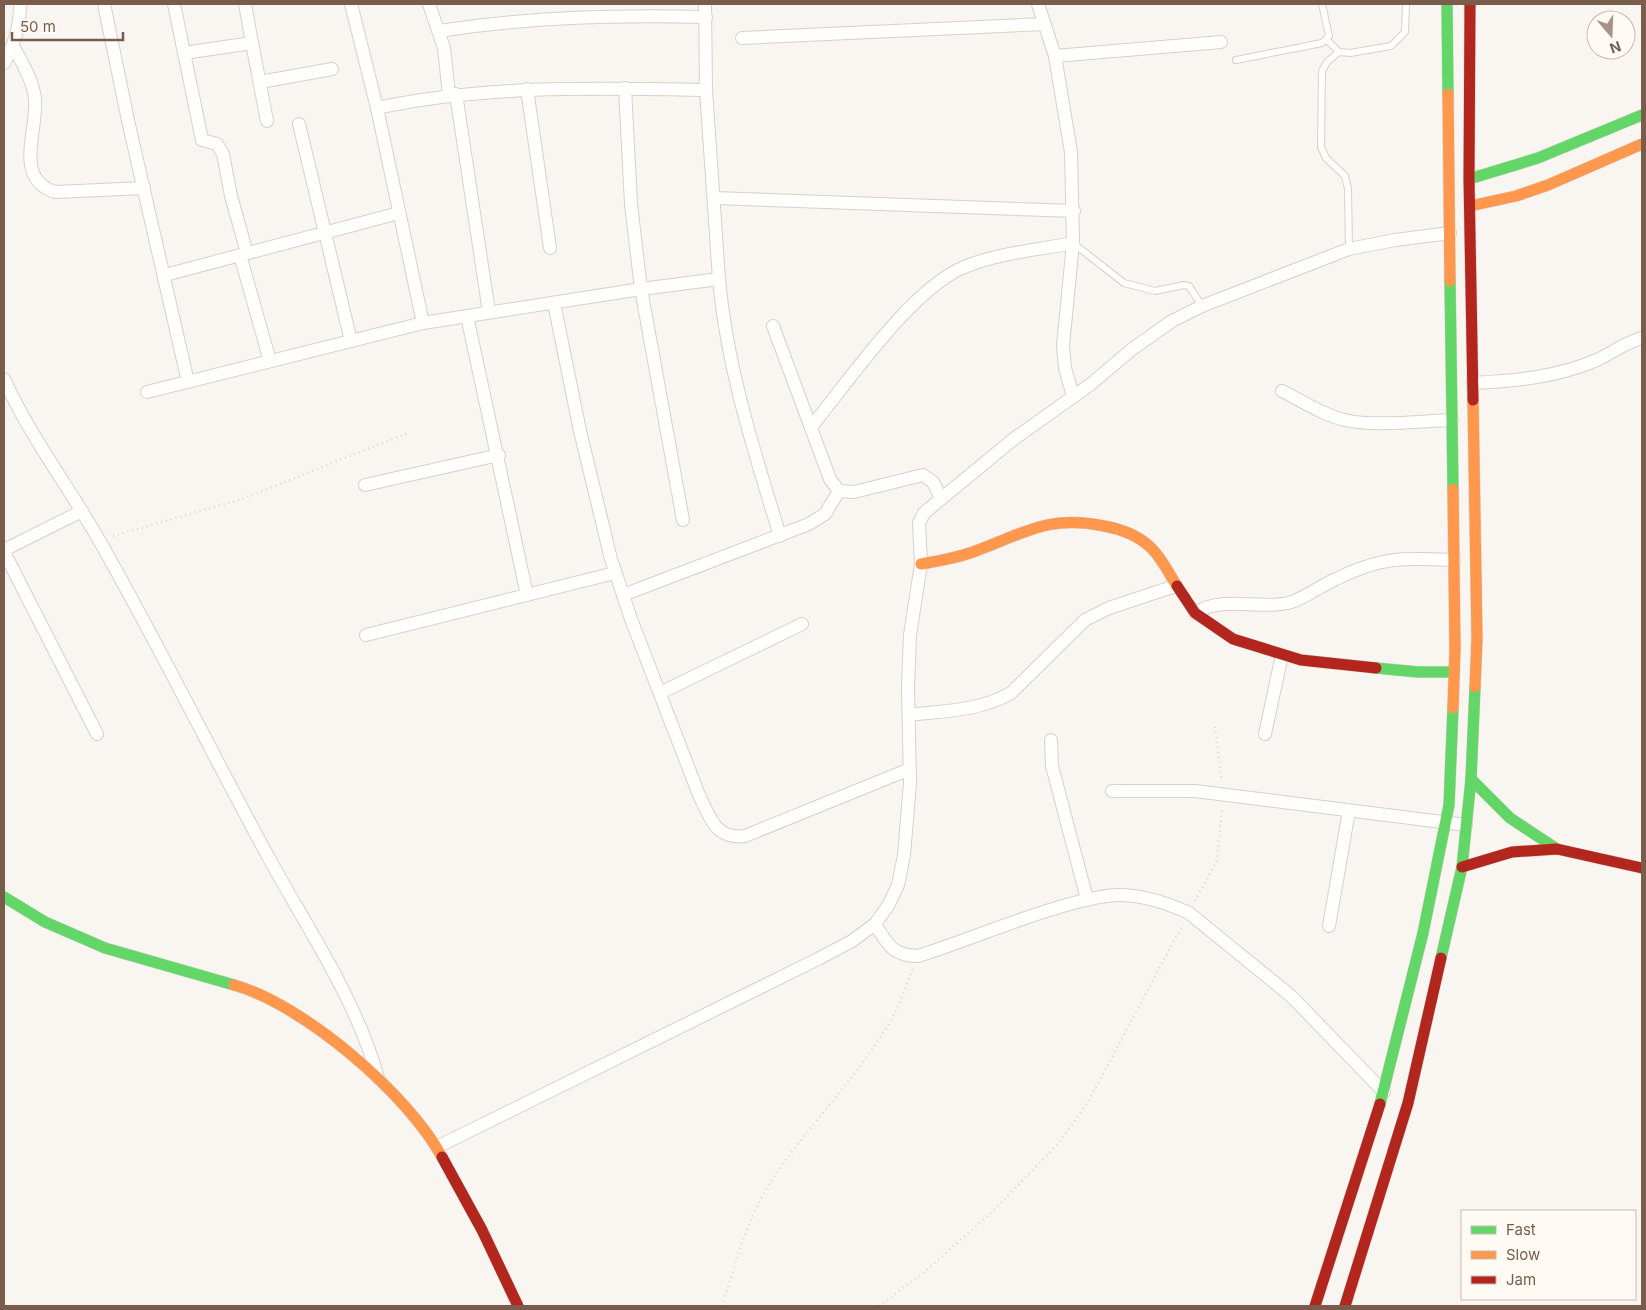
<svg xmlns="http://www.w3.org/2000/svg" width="1646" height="1310" viewBox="0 0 1646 1310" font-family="Inter,sans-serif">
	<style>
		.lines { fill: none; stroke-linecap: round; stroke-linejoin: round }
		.lane-casing { stroke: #d7d1cb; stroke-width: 8 }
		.street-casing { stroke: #d7d1cb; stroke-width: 14 }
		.fast-casing { stroke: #d9d2cb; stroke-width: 12 }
		.slow-casing { stroke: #d9d2cb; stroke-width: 12 }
		.jam-casing { stroke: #d9d2cb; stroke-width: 12 }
		.path { stroke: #dcd5d0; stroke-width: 2.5; stroke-dasharray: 1 4; stroke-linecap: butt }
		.lane { stroke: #fefefd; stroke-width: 6 }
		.street { stroke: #fefefd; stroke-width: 12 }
		.fast { stroke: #63d668; stroke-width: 11 }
		.slow { stroke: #ff974d; stroke-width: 11 }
		.jam { stroke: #b3261e; stroke-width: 11 }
	</style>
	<rect width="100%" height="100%" fill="#f9f5f0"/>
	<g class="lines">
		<defs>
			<g id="lane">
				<polyline points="1327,40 1339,52 1350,53 1391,46 1405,32 1406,4"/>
				<polyline points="1339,52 1327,62 1322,71 1321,147 1326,158 1345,176 1348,189 1349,249"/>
				<polyline points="1236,60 1322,43 1329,36 1322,4"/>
				<polyline points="1073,243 1124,283 1155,291 1184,285 1189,286 1202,306"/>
			</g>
			<g id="street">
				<polyline points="104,4 129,125 188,382"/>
				<polyline points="174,4 202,140 217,144 223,154 231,196 247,253"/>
				<polyline points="351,4 377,108 423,323"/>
				<polyline points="429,4 444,48 449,95"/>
				<polyline points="1038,4 1055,56 1071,152 1073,243 1063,346 1065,368 1073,396"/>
				<path d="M439,31c89,-14 177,-16 267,-14"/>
				<polyline points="742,38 1045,24"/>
				<polyline points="252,43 267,121"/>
				<path d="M13,46c9,17 20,34 22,53 3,32 -22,79 20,93l89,-4"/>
				<polyline points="184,53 252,43 245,4"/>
				<polyline points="1055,56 1221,42"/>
				<path d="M4,63c11,-20 16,-37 16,-59"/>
				<polyline points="260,82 332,69"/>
				<polyline points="625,88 631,204 641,289 683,520"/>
				<polyline points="527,89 550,248"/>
				<polyline points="456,94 489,312"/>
				<path d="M377,108c109,-23 219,-20 329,-18"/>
				<polyline points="299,124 351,341"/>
				<polyline points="714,198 1074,211"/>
				<polyline points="240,255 270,361"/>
				<polyline points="165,275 399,213"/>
				<path d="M719,279c8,89 35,172 61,257"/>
				<path d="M554,303l26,128 31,128 20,60 68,176c11,22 16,45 46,41l165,-67"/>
				<polyline points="467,316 527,595"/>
				<polyline points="773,326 830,479 839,491 854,492 923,475 933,482 941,498"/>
				<path d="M4,379c26,57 64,107 95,161 60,105 113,214 171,320 39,71 86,139 108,218"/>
				<path d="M1473,383c43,-2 84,-6 124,-23 15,-7 29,-18 45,-22"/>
				<path d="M1282,391c20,10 41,24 63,29 28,7 77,1 107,0"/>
				<polyline points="147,392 423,323 641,289 719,279 706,90 705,4"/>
				<path d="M811,427c37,-45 99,-136 151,-159 34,-15 75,-18 111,-25"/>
				<polyline points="365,485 499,455"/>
				<polyline points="4,550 82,511"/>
				<polyline points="4,552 97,734"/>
				<polyline points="623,595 809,524 825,514 839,491"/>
				<path d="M1195,613c29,-18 61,-3 93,-10 16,-4 32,-17 48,-24 47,-23 68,-21 118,-19"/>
				<polyline points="366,635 615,573"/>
				<polyline points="660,693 802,624"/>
				<path d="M909,715c34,-4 71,-4 102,-22l74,-73 24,-12 66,-22"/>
				<polyline points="1265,734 1282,655"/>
				<polyline points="1051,740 1052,766 1087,899"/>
				<polyline points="1112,791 1195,791 1466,825"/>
				<path d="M875,924c12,19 17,32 43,32 51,-16 100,-38 152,-52 15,-4 33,-9 49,-9 24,0 48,8 70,18l102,83 93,96"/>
				<polyline points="1329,926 1349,811"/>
				<polyline points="437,1147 818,959 852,941 875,924 888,906 898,885 904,855 910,783 908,687 910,635 921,564 919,523 924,513 1015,438 1091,384 1131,350 1172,321 1202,306 1349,249 1395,240 1450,233"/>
			</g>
			<g id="fast">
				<polyline points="1447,4 1448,94"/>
				<polyline points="1469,179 1538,158 1642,115"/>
				<polyline points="1450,281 1453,489"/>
				<polyline points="1376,668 1418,672 1454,672"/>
				<polyline points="1471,779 1510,818 1557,849"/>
				<polyline points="4,897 45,922 105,948 234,985"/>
				<polyline points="1441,958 1462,867 1471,779 1475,687"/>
				<polyline points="1380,1104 1423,933 1449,805 1453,708"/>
			</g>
			<g id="slow">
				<polyline points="1448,94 1450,281"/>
				<polyline points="1470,206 1516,196 1548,185 1642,144"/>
				<polyline points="1473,400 1477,638 1475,687"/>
				<path d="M921,564c18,-3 35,-6 52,-12 50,-18 75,-38 131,-26 16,3 33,9 45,20 12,10 20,28 28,40"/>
				<polyline points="1453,708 1455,648 1453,489"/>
				<path d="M234,985c69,19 174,109 208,172"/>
			</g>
			<g id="jam">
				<polyline points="1470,4 1469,179 1473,400"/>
				<polyline points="1177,586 1195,613 1233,639 1301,660 1376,668"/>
				<polyline points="1462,867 1512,852 1557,849 1642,868"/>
				<polyline points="442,1157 482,1230 518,1306"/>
				<polyline points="1315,1306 1380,1104"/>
				<polyline points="1345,1306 1408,1103 1441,958"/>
			</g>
		</defs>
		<!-- lane casing -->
		<use href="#lane" class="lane-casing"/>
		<!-- street casing -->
		<use href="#street" class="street-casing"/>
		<!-- fast casing -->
		<use href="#fast" class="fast-casing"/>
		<!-- slow casing -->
		<use href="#slow" class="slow-casing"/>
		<!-- jam casing -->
		<use href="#jam" class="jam-casing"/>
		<!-- path -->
		<g class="path">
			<polyline points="113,536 242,499 408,433"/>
			<polyline points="1215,727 1222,782"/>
			<polyline points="1195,901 1217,860 1222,807"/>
			<path d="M722,1306c13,-42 24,-85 48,-123 36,-56 85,-102 118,-158 11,-18 17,-37 25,-56"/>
			<polyline points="879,1306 923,1273 990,1214 1058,1144 1088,1102 1183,924"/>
		</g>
		<!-- lane -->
		<use href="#lane" class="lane"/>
		<!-- street -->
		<use href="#street" class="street"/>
		<!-- fast -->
		<use href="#fast" class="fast"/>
		<!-- slow -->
		<use href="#slow" class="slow"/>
		<!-- jam -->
		<use href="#jam" class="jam"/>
	</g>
	<!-- border -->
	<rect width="1646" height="1310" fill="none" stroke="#7a5c4d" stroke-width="10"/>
	<!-- legend -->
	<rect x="1461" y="1210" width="175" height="90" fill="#fffaf3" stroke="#cabbb1"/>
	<rect x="1471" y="1226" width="25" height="8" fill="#63d668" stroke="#cabbb1"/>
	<text x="1506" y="1235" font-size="15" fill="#7a5c4d">Fast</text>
	<rect x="1471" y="1251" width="25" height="8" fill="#ff974d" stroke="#cabbb1"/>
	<text x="1506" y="1260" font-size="15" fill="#7a5c4d">Slow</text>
	<rect x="1471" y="1276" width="25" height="8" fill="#b3261e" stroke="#cabbb1"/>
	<text x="1506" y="1285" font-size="15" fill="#7a5c4d">Jam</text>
	<!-- north arrow -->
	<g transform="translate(1611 35) rotate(161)"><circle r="24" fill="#fffaf3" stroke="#cabbb1"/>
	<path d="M0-4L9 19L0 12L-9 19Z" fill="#a69286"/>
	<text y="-8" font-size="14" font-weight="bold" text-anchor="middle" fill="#7a5c4d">N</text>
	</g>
	<!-- scale -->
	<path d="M12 32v8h111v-8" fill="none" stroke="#7a5c4d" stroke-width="2.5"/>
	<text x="20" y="32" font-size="15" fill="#7a5c4d" stroke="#fffaf3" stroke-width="4" paint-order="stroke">50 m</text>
</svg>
